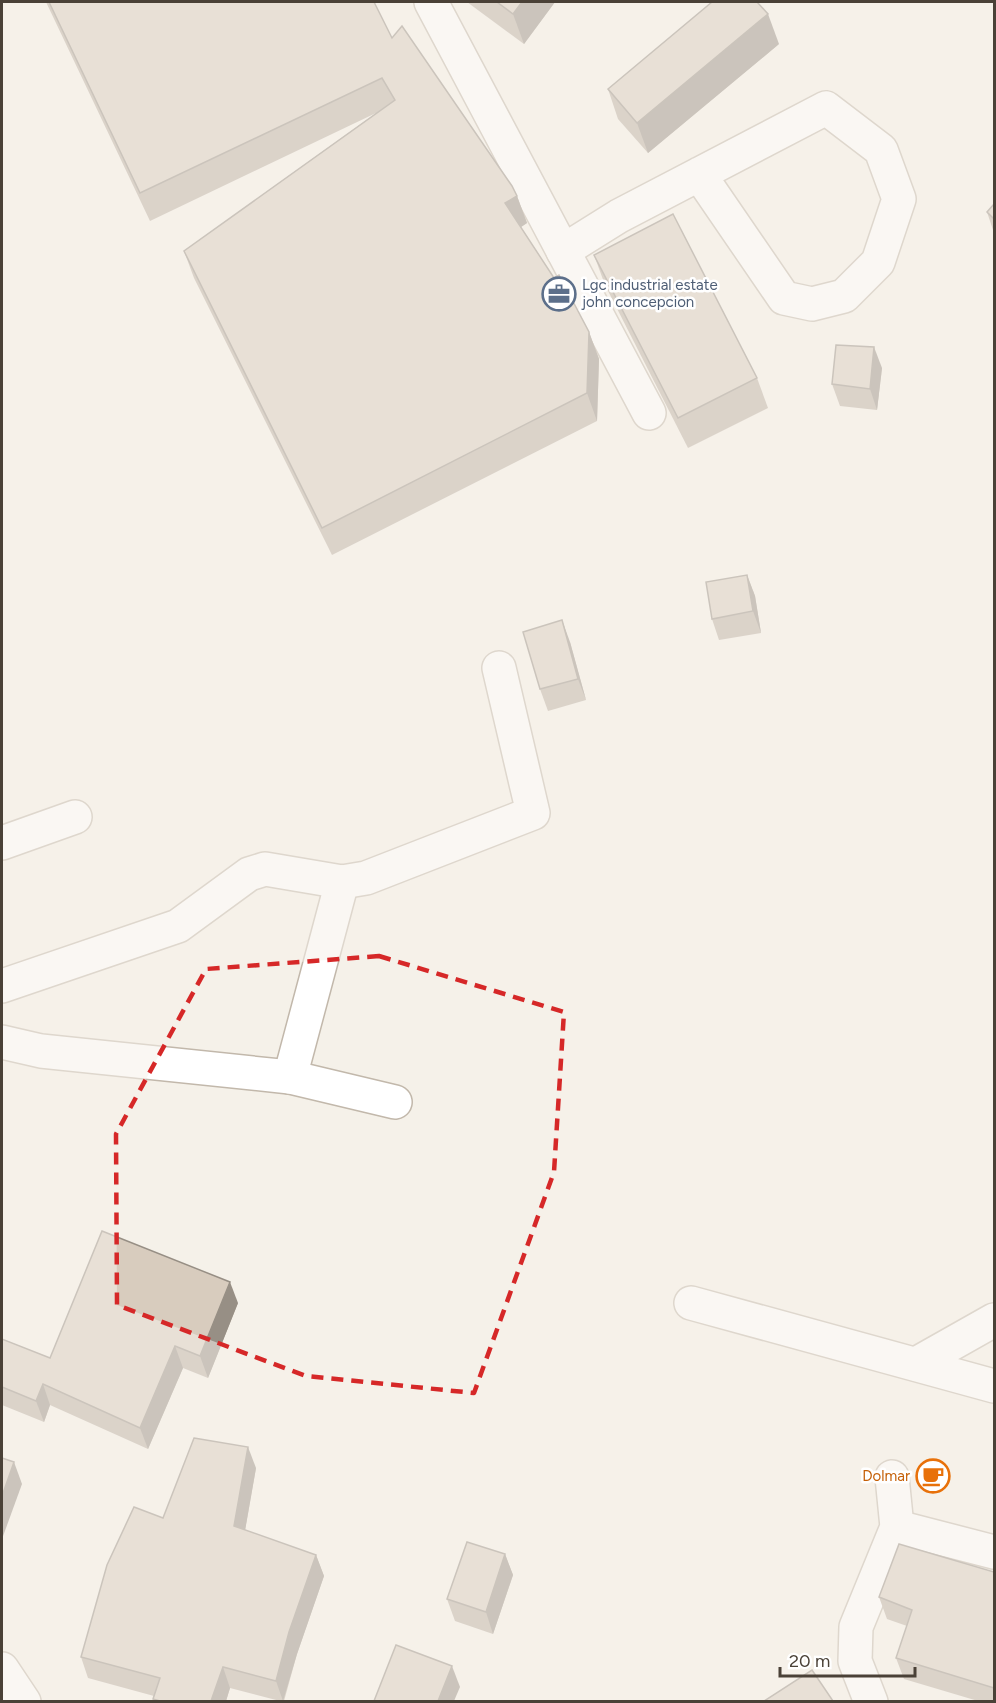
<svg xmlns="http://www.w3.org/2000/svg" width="996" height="1703" viewBox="0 0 996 1703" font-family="Figtree,sans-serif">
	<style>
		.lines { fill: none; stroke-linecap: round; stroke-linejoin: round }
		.minor-casing { stroke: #c2b8ab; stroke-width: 36 }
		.minor { stroke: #fff; stroke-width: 33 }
		.wall { fill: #baafa3 }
		.shaded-wall { fill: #978f85 }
		.building { fill: #d8ccbe; stroke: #978f85; stroke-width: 1.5 }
		.marked { fill: none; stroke: #d62828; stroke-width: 4.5; stroke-dasharray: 12 8; stroke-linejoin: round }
		.labels { text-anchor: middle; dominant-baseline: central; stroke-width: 5; stroke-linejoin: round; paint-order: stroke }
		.service-label { font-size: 15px; fill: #4e5e75; stroke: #fff; text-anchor: start }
		.food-label { font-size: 15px; fill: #c56008; stroke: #fff; text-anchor: end }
	</style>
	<rect width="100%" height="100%" fill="#f5f1e9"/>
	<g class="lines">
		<defs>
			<g id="minor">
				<polyline points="431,2 649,413"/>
				<polyline points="563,251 619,216 826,108 881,150 899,199 878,262 844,296 812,304 784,298 699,174"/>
				<polyline points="2,843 75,817"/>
				<polyline points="2,986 178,926 249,874 265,869 342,882 366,878 533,813 499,668"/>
				<polyline points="2,1042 41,1051 290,1077 395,1102"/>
				<polyline points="290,1077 342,882"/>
				<polyline points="691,1303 994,1386"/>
				<polyline points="916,1364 994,1320"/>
				<polyline points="897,1527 994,1552"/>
				<polyline points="2,1669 24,1702"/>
				<polyline points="871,1702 855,1661 856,1627 897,1527 892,1477"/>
			</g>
		</defs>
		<!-- minor casing -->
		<use href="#minor" class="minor-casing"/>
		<!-- minor -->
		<use href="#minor" class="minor"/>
	</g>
	<!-- wall -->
	<g class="wall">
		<polygon points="46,2 374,2 392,38 517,196 527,223 521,227 589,332 599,359 597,421 332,555 194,278 184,251 376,113 150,221"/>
		<polygon points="467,2 555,2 524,44"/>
		<polygon points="779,44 648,153 618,119 608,89"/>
		<polygon points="994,204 994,233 987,212"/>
		<polygon points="594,255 757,378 768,408 688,448 605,285"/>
		<polygon points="882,368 877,410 840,406 832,384"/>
		<polygon points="747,575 755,596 761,633 719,640 712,619"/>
		<polygon points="570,642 586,700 548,711 540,689"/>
		<polygon points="238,1303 208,1378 183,1368 148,1449 50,1405 44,1422 2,1405 2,1339 50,1358"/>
		<polygon points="256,1468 245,1530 316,1555 324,1576 297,1654 284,1701 280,1701 230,1688 226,1701 153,1701 153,1699 154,1696 88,1678 81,1657 163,1518"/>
		<polygon points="505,1554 513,1575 493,1634 455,1621 447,1599"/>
		<polygon points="994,1572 994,1701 978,1701 904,1679 896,1658 907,1626 887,1619 879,1597"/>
	</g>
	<!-- shaded-wall -->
	<g class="shaded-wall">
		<polygon points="522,2 555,2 524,44 513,14"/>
		<polygon points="768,14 779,44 648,153 637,123"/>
		<polygon points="517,196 527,223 515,231 505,203"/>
		<polygon points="589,332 599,359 597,421 587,393"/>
		<polygon points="874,347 882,368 877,410 870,389"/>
		<polygon points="747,575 755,596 761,633 753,611"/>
		<polygon points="562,620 570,642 586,700 578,679"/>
		<polygon points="230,1282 238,1303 208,1378 200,1356"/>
		<polygon points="175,1346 183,1368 148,1449 140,1428"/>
		<polygon points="43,1384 50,1405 44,1422 36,1401"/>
		<polygon points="248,1447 256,1468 242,1548 234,1526"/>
		<polygon points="14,1462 22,1484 2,1539 2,1496"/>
		<polygon points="505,1554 513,1575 493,1634 486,1612"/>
		<polygon points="316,1555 324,1576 297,1654 283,1701 276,1681 289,1632"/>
		<polygon points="452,1666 460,1687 454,1701 438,1701"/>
		<polygon points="223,1667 230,1688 226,1701 211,1701"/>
	</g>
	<!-- building -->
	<g class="building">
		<polygon points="49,2 374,2 392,38 402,26 512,186 517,196 505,203 554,278 559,275 589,332 587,393 322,528 184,251 395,100 382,78 140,193"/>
		<polygon points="497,2 522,2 513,14"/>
		<polygon points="712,2 757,2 768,14 637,123 608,89"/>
		<polygon points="994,204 994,219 987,212"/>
		<polygon points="673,214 757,378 678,418 594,255"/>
		<polygon points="836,345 874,347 870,389 832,384"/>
		<polygon points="747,575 753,611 712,619 706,582"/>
		<polygon points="562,620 578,679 540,689 523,632"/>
		<polygon points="102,1231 230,1282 200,1356 175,1346 140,1428 43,1384 36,1401 2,1387 2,1339 50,1358"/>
		<polygon points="194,1438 248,1447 234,1526 316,1555 289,1632 276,1681 223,1667 211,1701 160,1701 153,1699 160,1678 81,1657 107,1565 134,1507 163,1518"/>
		<polygon points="2,1458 14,1462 2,1496"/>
		<polygon points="467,1542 505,1554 486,1612 447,1599"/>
		<polygon points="899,1544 994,1572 994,1688 896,1658 912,1610 879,1597"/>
		<polygon points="396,1645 452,1666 438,1701 374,1701"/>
		<polygon points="812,1670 833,1701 764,1701"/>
	</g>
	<!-- marked area -->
	<path d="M0 0H996V1703H0ZM379,956l185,56 -10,160 -80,221 -168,-17 -189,-71 -1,-171 90,-165z" fill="#f5f1e9" fill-opacity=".55" fill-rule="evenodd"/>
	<path class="marked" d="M379,956l185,56 -10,160 -80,221 -168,-17 -189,-71 -1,-171 90,-165z"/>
	<!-- icons -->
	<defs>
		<symbol id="office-ring" viewBox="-11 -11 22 22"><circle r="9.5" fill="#fff" stroke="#5c6f8a" stroke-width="1.5"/><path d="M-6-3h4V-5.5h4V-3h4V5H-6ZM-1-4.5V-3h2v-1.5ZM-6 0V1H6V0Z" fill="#5c6f8a"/></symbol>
		<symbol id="cafe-ring" viewBox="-11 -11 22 22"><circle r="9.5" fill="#fff" stroke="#e8710a" stroke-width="1.5"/><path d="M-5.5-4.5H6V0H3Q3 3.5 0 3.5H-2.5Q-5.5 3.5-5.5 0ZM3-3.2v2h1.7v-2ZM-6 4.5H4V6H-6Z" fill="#e8710a"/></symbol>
	</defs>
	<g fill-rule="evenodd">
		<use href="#office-ring" x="540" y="275" width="38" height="38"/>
		<use href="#cafe-ring" x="914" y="1457" width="38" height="38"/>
	</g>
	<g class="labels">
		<!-- service labels -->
		<g class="service-label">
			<text x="582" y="285">Lgc industrial estate<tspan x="582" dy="17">john concepcion</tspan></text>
		</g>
		<!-- food labels -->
		<g class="food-label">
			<text x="910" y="1476">Dolmar</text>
		</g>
	</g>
	<!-- border -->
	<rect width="996" height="1703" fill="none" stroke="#4a4137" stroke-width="6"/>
	<!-- scale -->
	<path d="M780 1667v9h135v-9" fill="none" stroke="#4a4137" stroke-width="3"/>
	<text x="789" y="1667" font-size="18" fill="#4a4137" stroke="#ffffff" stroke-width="4.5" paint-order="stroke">20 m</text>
</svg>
